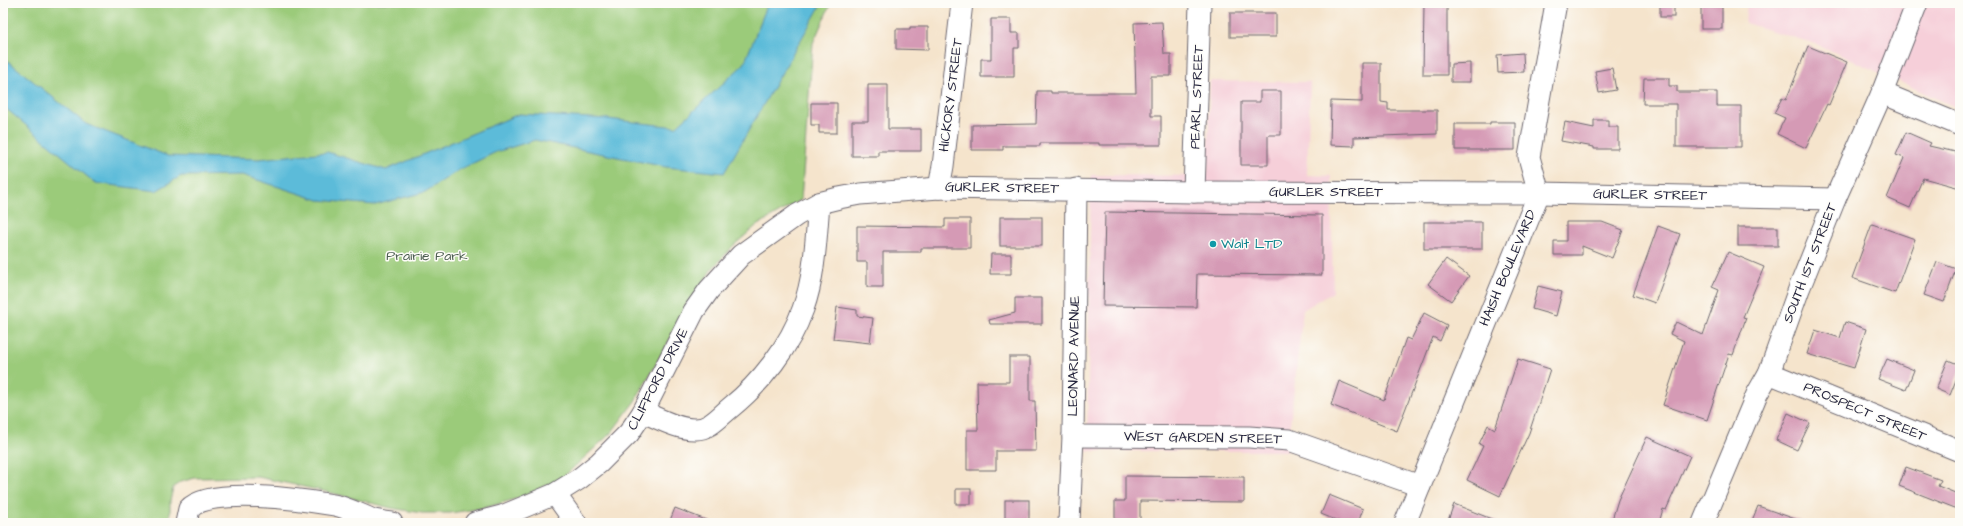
<svg xmlns="http://www.w3.org/2000/svg" width="1963" height="526" viewBox="0 0 1963 526" font-family="'Architects Daughter',sans-serif">
	<style>
		.built { fill: #f6cfd9 }
		.green { fill: #9bcb7a; stroke: #5e765a }
		.water { fill: #5bbbd9; stroke: #3e6e8a }
		.building { fill: #d59ab5 }
		.lines { fill: none; stroke-linecap: round; stroke-linejoin: round }
		.minor-casing { stroke: #6c666e; stroke-width: 23 }
		.minor { stroke: #fff; stroke-width: 21 }
		.culture-dot { fill: #0f9aa8; stroke: #fdfcf7; stroke-width: 1.5 }
		.labels { text-anchor: middle; dominant-baseline: central; stroke-width: 3; stroke-linejoin: round; paint-order: stroke }
		.street-label { font-size: 14px; fill: #22223b; stroke: #fdfcf7 }
		.culture-label { font-size: 14px; fill: #0d838f; stroke: #fdfcf7; text-anchor: start }
		.park-label { font-size: 14px; fill: #4c5d51; stroke: #fdfcf7 }
	</style>
	<rect width="100%" height="100%" fill="#fdfcf7"/>
	<filter id="ink" filterUnits="userSpaceOnUse"><feTurbulence type="fractalNoise" baseFrequency=".025" numOctaves="2"/><feDisplacementMap in="SourceGraphic" scale="8" xChannelSelector="R" yChannelSelector="G"/><feConvolveMatrix kernelMatrix="1 2 1 2 8 2 1 2 1" color-interpolation-filters="sRGB"/></filter>
	<filter id="wash" filterUnits="userSpaceOnUse"><feTurbulence type="fractalNoise" baseFrequency=".012" numOctaves="4" result="noise"/><feDisplacementMap in="SourceGraphic" scale="16" xChannelSelector="R" yChannelSelector="G"/><feGaussianBlur stdDeviation="0.9" result="paint"/><feColorMatrix in="noise" values="0 0 0 0 0 0 0 0 0 0 0 0 0 0 0 0 0 1.4 0 .05"/><feComposite in="paint" operator="in"/></filter>
	<g filter="url(#wash)">
		<rect width="100%" height="100%" fill="#f5e4cc"/>
		<!-- built -->
		<g class="built">
			<polygon points="1747,3 1960,3 1960,109 1816,44 1745,23"/>
			<polygon points="1210,81 1310,82 1307,175 1331,176 1333,292 1303,310 1287,451 1087,451 1091,175 1207,176"/>
		</g>
		<!-- green -->
		<polygon class="green" points="3,3 831,3 813,43 801,200 756,226 733,246 711,270 692,300 635,401 611,433 562,478 522,497 484,508 450,513 422,513 391,508 332,493 258,477 195,478 180,482 173,488 170,501 170,523 3,523"/>
		<!-- water -->
		<polygon class="water" points="768,3 822,3 724,173 666,167 535,140 496,152 459,170 425,192 375,205 319,200 242,175 181,176 156,191 95,183 3,106 3,57 86,124 168,156 259,159 327,152 386,170 519,114 608,119 676,127 744,64"/>
		<g id="blocks">
			<!-- building -->
			<g class="building">
				<polygon points="1424,3 1447,3 1447,75 1423,75"/>
				<rect x="1660" y="3" width="14" height="14"/>
				<rect x="1701" y="3" width="21" height="26"/>
				<rect x="1230" y="13" width="46" height="24"/>
				<polygon points="991,19 1011,19 1011,33 1019,33 1019,48 1014,48 1014,77 981,77 981,59 991,59"/>
				<polygon points="1162,22 1164,54 1171,54 1171,76 1151,76 1151,116 1161,116 1161,145 1099,145 1099,143 1040,143 1040,146 1003,146 1003,150 972,150 972,125 1036,124 1037,91 1051,91 1051,93 1136,93 1134,23"/>
				<polygon points="910,27 928,27 928,50 896,49 896,29 910,29"/>
				<polygon points="1808,46 1847,62 1829,105 1827,104 1806,148 1777,134 1785,118 1774,113 1782,98 1786,100"/>
				<polygon points="1523,53 1524,72 1498,73 1497,55"/>
				<polygon points="1362,63 1381,63 1381,102 1388,103 1388,110 1437,110 1437,134 1354,137 1354,146 1330,145 1331,101 1362,102"/>
				<polygon points="1470,63 1470,82 1451,82 1451,64"/>
				<polygon points="1612,68 1616,90 1599,93 1595,71"/>
				<polygon points="1644,78 1669,78 1669,86 1677,86 1677,92 1717,92 1717,106 1741,106 1741,147 1676,147 1676,104 1643,104"/>
				<polygon points="868,85 888,85 888,129 921,129 921,151 878,151 878,156 852,156 852,121 868,121"/>
				<polygon points="1260,91 1281,91 1281,135 1268,135 1268,165 1241,165 1241,102 1260,102"/>
				<polygon points="811,103 837,103 837,133 819,133 819,125 811,125"/>
				<polygon points="1594,120 1608,120 1608,127 1618,127 1618,149 1594,149 1594,147 1561,141 1565,122 1594,128"/>
				<polygon points="1490,122 1515,122 1515,150 1455,150 1455,124 1490,124"/>
				<polygon points="1906,132 1931,143 1929,146 1960,153 1960,188 1923,178 1910,208 1887,198 1904,158 1896,155"/>
				<polygon points="1105,212 1322,215 1322,275 1197,274 1196,307 1103,306"/>
				<rect x="1000" y="217" width="42" height="29"/>
				<polygon points="945,219 970,219 970,248 921,248 921,252 883,252 883,287 867,287 867,262 857,262 857,226 945,227"/>
				<rect x="1424" y="222" width="58" height="27"/>
				<polygon points="1566,222 1602,222 1623,230 1612,258 1582,246 1582,255 1554,255 1554,241 1566,241"/>
				<polygon points="1872,224 1915,239 1895,293 1852,278"/>
				<polygon points="1658,226 1680,234 1655,303 1633,295"/>
				<rect x="1738" y="227" width="40" height="19"/>
				<polygon points="1728,252 1764,267 1743,317 1746,318 1733,355 1729,354 1707,420 1663,405 1684,341 1670,334 1676,322 1703,335 1719,290 1712,287"/>
				<polygon points="991,254 1011,254 1011,274 990,274"/>
				<polygon points="1446,259 1469,276 1451,301 1428,284"/>
				<polygon points="1937,262 1956,269 1944,302 1924,295"/>
				<polygon points="1538,286 1562,292 1556,316 1532,309"/>
				<polygon points="1015,298 1042,298 1042,324 990,324 989,320 1015,313"/>
				<polygon points="837,307 857,310 857,316 873,318 870,343 833,339"/>
				<polygon points="1424,313 1447,325 1440,341 1433,337 1397,431 1331,405 1339,381 1384,400 1406,338 1411,340"/>
				<polygon points="1845,322 1866,329 1854,368 1807,354 1815,330 1840,338"/>
				<polygon points="1009,357 1030,357 1030,401 1035,401 1036,451 996,451 996,470 967,470 967,430 978,430 977,382 1009,382"/>
				<polygon points="1518,359 1550,369 1529,433 1500,496 1467,480 1483,446 1479,444 1488,425 1495,429"/>
				<polygon points="1887,359 1914,370 1906,390 1878,379"/>
				<polygon points="1948,360 1960,365 1960,370 1950,395 1936,389"/>
				<polygon points="1788,413 1810,423 1797,450 1776,440"/>
				<polygon points="1647,437 1690,456 1666,510 1663,509 1659,523 1611,523 1618,500"/>
				<polygon points="1906,467 1941,480 1938,486 1960,495 1960,510 1899,486"/>
				<polygon points="1125,476 1244,477 1244,502 1140,501 1140,523 1115,523 1115,501 1125,501"/>
				<rect x="956" y="489" width="15" height="15"/>
				<polygon points="1329,495 1363,509 1358,523 1343,523 1321,514"/>
				<rect x="1005" y="500" width="24" height="23"/>
				<polygon points="1454,504 1499,522 1499,523 1447,523"/>
				<polygon points="1758,506 1801,521 1800,523 1751,523"/>
				<polygon points="675,508 711,522 711,523 669,523"/>
			</g>
		</g>
	</g>
	<g filter="url(#ink)">
		<use href="#blocks" fill-opacity="0" stroke="#6c666e" stroke-width="1"/>
		<g class="lines">
			<defs>
				<g id="minor">
					<polyline points="1882,93 1960,125"/>
					<polyline points="939,188 943,166 962,3"/>
					<polyline points="1194,192 1200,3"/>
					<polyline points="1769,373 1960,451"/>
					<path d="M643,412c15,6 34,17 51,17 15,1 25,-12 36,-21 31,-25 60,-62 73,-99 12,-33 13,-71 16,-106"/>
					<polyline points="1073,436 1249,437 1289,440 1420,486"/>
					<polyline points="555,494 576,523"/>
					<path d="M186,523l3,-14c20,-23 116,-9 145,-4 12,2 25,9 37,14 7,2 14,3 21,4"/>
					<polyline points="475,523 502,516 555,494 579,479 599,463 629,433 643,412 694,311 709,290 741,255 797,215 819,203 839,198 860,194 939,188 1194,192 1539,193 1835,199"/>
					<polyline points="1069,523 1073,436 1076,189"/>
					<polyline points="1405,523 1539,193 1529,157 1556,3"/>
					<polyline points="1703,523 1757,394 1769,373 1799,289 1835,199 1882,93 1917,3"/>
				</g>
			</defs>
			<!-- minor casing -->
			<use href="#minor" class="minor-casing"/>
			<!-- minor -->
			<use href="#minor" class="minor"/>
		</g>
	</g>
	<!-- markers -->
	<circle class="culture-dot" cx="1213" cy="244" r="4"/>
	<g class="labels">
		<!-- street labels -->
		<g class="street-label">
			<text transform="translate(951 95) rotate(-83)">HICKORY STREET</text>
			<text transform="translate(1197 97) rotate(-88)">PEARL STREET</text>
			<text transform="translate(1002 188) rotate(1)">GURLER STREET</text>
			<text x="1326" y="192">GURLER STREET</text>
			<text transform="translate(1650 195) rotate(1)">GURLER STREET</text>
			<text transform="translate(1810 263) rotate(-69)">SOUTH 1ST STREET</text>
			<text transform="translate(1508 268) rotate(-67)">HAISH BOULEVARD</text>
			<text transform="translate(1074 356) rotate(-89)">LEONARD AVENUE</text>
			<text transform="translate(658 379) rotate(-62)">CLIFFORD DRIVE</text>
			<text transform="translate(1865 412) rotate(23)">PROSPECT STREET</text>
			<text transform="translate(1203 438) rotate(1)">WEST GARDEN STREET</text>
		</g>
		<!-- culture labels -->
		<g class="culture-label">
			<text x="1221" y="244">Walt LTD</text>
		</g>
		<!-- park labels -->
		<g class="park-label">
			<text x="427" y="256">Prairie Park</text>
		</g>
	</g>
	<!-- margin -->
	<rect width="1963" height="526" fill="none" stroke="#fdfcf7" stroke-width="16"/>
</svg>
